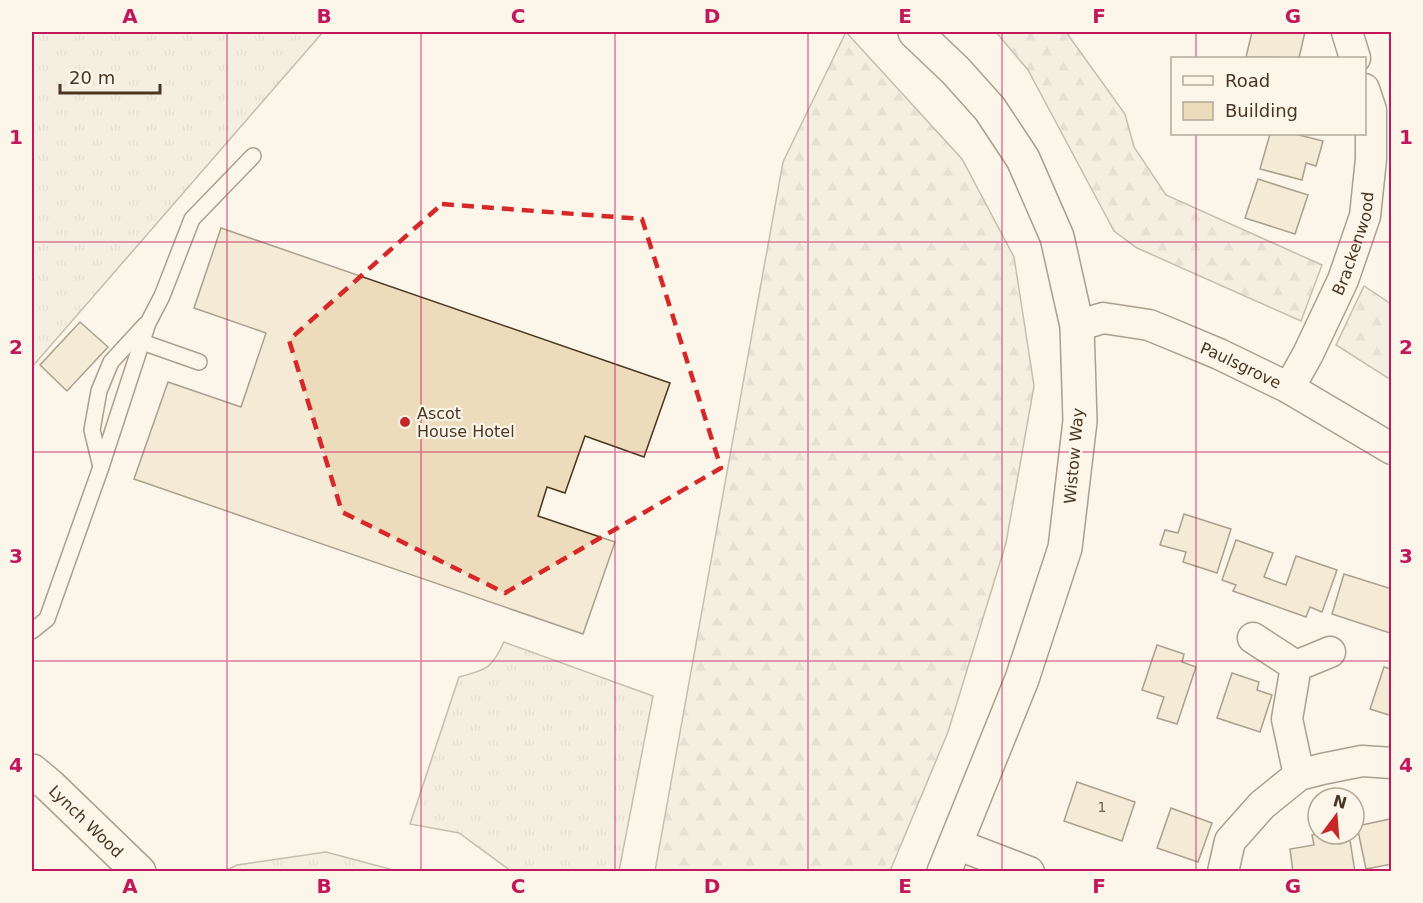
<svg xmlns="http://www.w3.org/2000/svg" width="1423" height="903" viewBox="0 0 1423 903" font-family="'DejaVu Sans',sans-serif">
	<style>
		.grass { fill: url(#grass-tufts); stroke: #887966; stroke-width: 1.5 }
		.forest { fill: url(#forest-firs); stroke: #887966; stroke-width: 1.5 }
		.building { fill: #ecdcbc; stroke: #4a3520; stroke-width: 1.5 }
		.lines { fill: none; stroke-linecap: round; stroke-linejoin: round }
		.service-casing { stroke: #4a3520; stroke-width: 18 }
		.minor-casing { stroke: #4a3520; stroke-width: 33 }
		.tertiary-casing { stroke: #4a3520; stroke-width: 36 }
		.service { stroke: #fbf6e9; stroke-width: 15 }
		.minor { stroke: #fbf6e9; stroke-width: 30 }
		.tertiary { stroke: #fbf6e9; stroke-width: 33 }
		.marked { fill: none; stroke: #d62828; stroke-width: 4.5; stroke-dasharray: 12 8; stroke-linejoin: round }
		.grid { fill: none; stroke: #c2185b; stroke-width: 1.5; stroke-opacity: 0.55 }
		.poi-dot { fill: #c62828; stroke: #fbf6e9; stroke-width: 2 }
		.labels { text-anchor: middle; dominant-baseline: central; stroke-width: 4.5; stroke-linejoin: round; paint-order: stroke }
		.number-label { font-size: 14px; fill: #725f47 }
		.street-label { font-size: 16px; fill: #4a3520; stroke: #fbf6e9 }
		.poi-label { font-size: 16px; fill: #4a3520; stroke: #fbf6e9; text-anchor: start }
		.neatline { fill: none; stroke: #c2185b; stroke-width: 2 }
		.grid-label { font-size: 20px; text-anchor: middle; font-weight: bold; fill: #c2185b }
	</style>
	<defs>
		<pattern id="grass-tufts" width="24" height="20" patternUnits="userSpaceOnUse" patternTransform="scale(1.5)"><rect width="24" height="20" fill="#ede6d9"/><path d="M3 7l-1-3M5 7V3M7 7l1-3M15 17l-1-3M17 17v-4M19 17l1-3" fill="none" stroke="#cdc6ba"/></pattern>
		<pattern id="forest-firs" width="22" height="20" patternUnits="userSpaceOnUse" patternTransform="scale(1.5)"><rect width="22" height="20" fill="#ede6d9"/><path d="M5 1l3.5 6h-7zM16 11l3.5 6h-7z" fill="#cdc6ba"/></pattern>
	</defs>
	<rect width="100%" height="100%" fill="#fbf6e9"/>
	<!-- grass -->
	<g class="grass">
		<polygon points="32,32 323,32 32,367"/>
		<path d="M504,642l149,54 -34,175h-108l-52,-38 -49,-9 49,-147c28,-7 33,-9 45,-35z"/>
		<polygon points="326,852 397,871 225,871 237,865"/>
	</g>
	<!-- forest -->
	<g class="forest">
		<polygon points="846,32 962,159 1014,257 1034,386 1006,543 948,732 890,871 655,871 783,162"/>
		<polygon points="996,32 1066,32 1125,114 1134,147 1166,195 1322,265 1301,321 1137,248 1114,231 1028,70"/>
		<polygon points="1364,286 1391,304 1391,380 1336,345"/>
	</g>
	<!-- building -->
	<g class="building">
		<polygon points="1252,32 1305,32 1299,58 1246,57"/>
		<polygon points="1270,134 1295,134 1323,141 1316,166 1306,163 1302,180 1260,169"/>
		<polygon points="1258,179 1308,195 1295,234 1245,218"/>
		<polygon points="221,228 670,383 644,457 585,436 565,493 547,487 538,516 615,542 583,634 134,479 168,382 241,407 266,333 194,308"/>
		<polygon points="80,322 108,347 67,391 40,365"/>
		<polygon points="1184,514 1231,529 1217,573 1183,562 1186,552 1160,545 1165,530 1178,533"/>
		<polygon points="1236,540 1273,553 1264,577 1286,585 1296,556 1337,570 1322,612 1310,607 1306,617 1233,591 1236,585 1222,580"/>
		<polygon points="1344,574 1392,589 1390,633 1332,614"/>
		<polygon points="1157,645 1184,654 1182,662 1196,667 1177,724 1157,718 1164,697 1142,690"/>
		<polygon points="1384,667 1392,669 1392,716 1370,709"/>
		<polygon points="1232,673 1259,682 1257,690 1272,695 1260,732 1217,718"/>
		<polygon points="1077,782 1135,802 1122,841 1064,821"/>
		<polygon points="1171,808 1212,823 1198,862 1157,848"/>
		<polygon points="1390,819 1392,864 1366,869 1357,826"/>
		<polygon points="1318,834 1349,834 1355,872 1293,872 1290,849 1314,845 1312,835"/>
	</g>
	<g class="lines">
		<defs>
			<g id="service">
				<polyline points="142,342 199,362"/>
				<polyline points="101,467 92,430 99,391 111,362 145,325"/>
				<polyline points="32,631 47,619 101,467 148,323 162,296 192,219 253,156"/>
			</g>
			<g id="minor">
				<polyline points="1347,32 1355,58"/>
				<path id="s1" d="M1077,326l26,-8 46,7 22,9 48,20 70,34 103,61"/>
				<path id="s2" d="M1289,388l19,-34 35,-74 22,-64 6,-57v-49l-7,-21"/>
				<polyline points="1253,638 1296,666"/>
				<polyline points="1299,775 1287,719 1296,666 1330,652"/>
				<polyline points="956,844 1029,872"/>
				<polyline points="1223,872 1230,841 1262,805 1299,775 1322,769 1362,761 1392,763"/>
			</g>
			<g id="tertiary">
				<polyline points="915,32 956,71 990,109 1023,159 1057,237 1077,326 1080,421 1065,548 1022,679 944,872"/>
				<path id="s3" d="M32,771l18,15 89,86"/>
			</g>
		</defs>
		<!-- service casing -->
		<use href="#service" class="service-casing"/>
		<!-- minor casing -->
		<use href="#minor" class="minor-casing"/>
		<!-- tertiary casing -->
		<use href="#tertiary" class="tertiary-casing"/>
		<!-- service -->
		<use href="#service" class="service"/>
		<!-- minor -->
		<use href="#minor" class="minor"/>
		<!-- tertiary -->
		<use href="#tertiary" class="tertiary"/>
	</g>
	<!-- marked area -->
	<path d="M0 0H1423V903H0ZM442,204l200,15 79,249 -216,125 -163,-81 -53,-172z" fill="#fbf6e9" fill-opacity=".55" fill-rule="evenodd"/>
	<path class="marked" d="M442,204l200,15 79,249 -216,125 -163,-81 -53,-172z"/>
	<!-- grid -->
	<path class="grid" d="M227,32v840M421,32v840M615,32v840M808,32v840M1002,32v840M1196,32v26M1196,134v738M32,242h1360M32,452h1360M32,661h1360"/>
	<!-- markers -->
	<circle class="poi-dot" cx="405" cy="422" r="6"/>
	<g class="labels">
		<!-- number labels -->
		<g class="number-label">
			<text x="1102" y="807">1</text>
		</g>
		<!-- street labels -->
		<g class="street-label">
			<text stroke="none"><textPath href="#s2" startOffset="159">Brackenwood</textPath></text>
			<text stroke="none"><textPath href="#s1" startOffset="174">Paulsgrove</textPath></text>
			<text transform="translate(1074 456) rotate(-85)">Wistow Way</text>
			<text stroke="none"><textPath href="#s3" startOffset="74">Lynch Wood</textPath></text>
		</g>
		<!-- poi labels -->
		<g class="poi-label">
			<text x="417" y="413">Ascot<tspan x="417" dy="18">House Hotel</tspan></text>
		</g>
	</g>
	<!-- border -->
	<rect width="1423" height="903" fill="none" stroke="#fbf6e9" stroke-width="66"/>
	<!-- legend -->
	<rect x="1171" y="57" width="195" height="78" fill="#fbf6e9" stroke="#b4a999" stroke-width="1.5"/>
	<rect x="1183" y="76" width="30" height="9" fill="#fbf6e9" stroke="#b4a999" stroke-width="1.5"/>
	<text x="1225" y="87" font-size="18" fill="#4a3520">Road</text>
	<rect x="1183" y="102" width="30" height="18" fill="#ecdcbc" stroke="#b4a999" stroke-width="1.5"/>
	<text x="1225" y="117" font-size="18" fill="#4a3520">Building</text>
	<!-- north arrow -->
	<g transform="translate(1336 816) rotate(16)"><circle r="28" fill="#fbf6e9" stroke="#b4a999" stroke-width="1.5"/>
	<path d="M0-4.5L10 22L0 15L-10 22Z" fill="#c62828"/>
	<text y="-9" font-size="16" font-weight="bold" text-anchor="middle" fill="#4a3520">N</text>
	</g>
	<!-- scale -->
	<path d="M60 84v9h100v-9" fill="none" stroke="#4a3520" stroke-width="3"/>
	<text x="69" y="84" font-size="18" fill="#4a3520" stroke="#fbf6e9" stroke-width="4.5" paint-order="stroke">20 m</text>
	<rect x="33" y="33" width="1357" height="837" class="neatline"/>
	<g class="grid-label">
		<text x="130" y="23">A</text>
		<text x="324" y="23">B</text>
		<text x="518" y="23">C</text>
		<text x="712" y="23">D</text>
		<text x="905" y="23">E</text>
		<text x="1099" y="23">F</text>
		<text x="1293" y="23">G</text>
		<text x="16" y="144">1</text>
		<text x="1406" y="144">1</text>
		<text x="16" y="354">2</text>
		<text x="1406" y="354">2</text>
		<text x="16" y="563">3</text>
		<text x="1406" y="563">3</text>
		<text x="16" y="772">4</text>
		<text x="1406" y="772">4</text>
		<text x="130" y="893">A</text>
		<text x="324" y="893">B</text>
		<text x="518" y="893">C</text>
		<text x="712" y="893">D</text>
		<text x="905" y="893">E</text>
		<text x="1099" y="893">F</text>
		<text x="1293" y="893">G</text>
	</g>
</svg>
